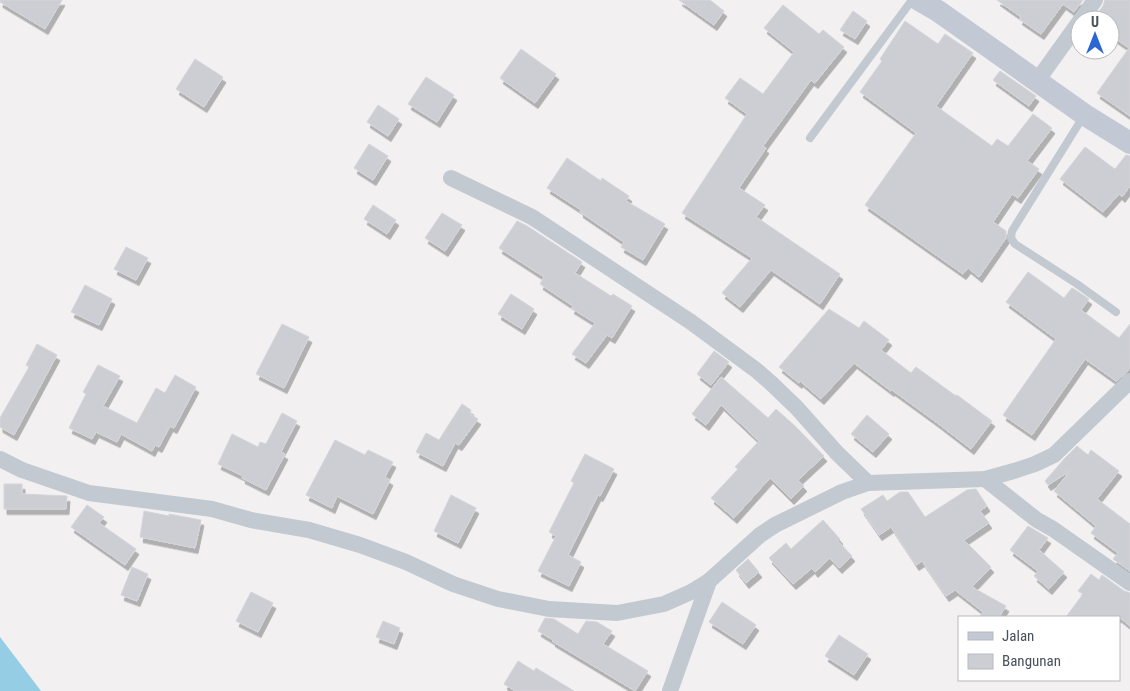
<svg xmlns="http://www.w3.org/2000/svg" width="1130" height="691" viewBox="0 0 1130 691" font-family="'Roboto Condensed',sans-serif">
	<style>
		.water { fill: #94cde4 }
		.building { fill: #cdced4; stroke: #d4d5da; filter: url(#shadow) }
		.lines { fill: none; stroke-linecap: round; stroke-linejoin: round }
		.lane { stroke: #c2c9d0; stroke-width: 8 }
		.street { stroke: #c2c9d0; stroke-width: 16 }
		.secondary { stroke: #c2c9d4; stroke-width: 22 }
	</style>
	<defs>
		<filter id="shadow"><feDropShadow dx="3" dy="5.5" stdDeviation="0" flood-color="#0004"/></filter>
	</defs>
	<rect width="100%" height="100%" fill="#f2f0f0"/>
	<!-- water -->
	<polygon class="water" points="0,637 41,691 0,691"/>
	<!-- building -->
	<g class="building">
		<polygon points="0,0 62,0 45,29 0,2"/>
		<polygon points="679,0 710,0 724,11 714,25"/>
		<polygon points="997,0 1083,0 1074,12 1063,4 1041,34 1019,19 1021,17"/>
		<polygon points="1105,0 1130,0 1130,116 1097,93 1129,48 1110,35 1110,20 1093,20 1103,6"/>
		<polygon points="783,5 819,34 823,30 844,47 815,83 811,80 763,146 766,148 739,188 765,205 756,217 840,274 820,304 771,270 740,307 722,293 752,258 682,213 747,114 725,98 740,78 763,94 794,52 764,28"/>
		<polygon points="853,11 867,21 855,39 840,30"/>
		<polygon points="905,21 938,44 945,34 973,53 936,106 992,146 997,139 1008,146 1033,114 1052,128 1027,161 1039,169 1018,198 1012,194 993,222 1006,231 1006,238 979,277 968,268 963,274 865,205 916,133 860,92 882,61 880,59"/>
		<polygon points="521,49 556,74 535,103 500,78"/>
		<polygon points="195,59 223,77 204,107 176,89"/>
		<polygon points="1000,71 1036,96 1029,106 993,80"/>
		<polygon points="426,77 454,95 437,122 408,104"/>
		<polygon points="378,105 399,119 388,136 367,122"/>
		<polygon points="369,144 388,156 373,180 354,168"/>
		<polygon points="1085,147 1115,169 1126,155 1130,156 1130,186 1122,197 1119,194 1103,212 1060,179"/>
		<polygon points="567,158 601,181 602,178 629,196 626,201 665,224 643,260 621,247 624,242 580,212 581,210 547,188"/>
		<polygon points="373,205 396,220 387,234 364,219"/>
		<polygon points="442,213 462,225 445,251 425,238"/>
		<polygon points="517,221 527,226 582,262 575,273 611,296 613,294 632,306 612,338 607,335 586,363 572,354 595,323 571,308 573,306 540,284 544,277 499,248"/>
		<polygon points="126,247 148,258 136,280 114,269"/>
		<polygon points="1028,272 1064,298 1072,288 1074,289 1089,299 1081,310 1119,338 1130,324 1130,367 1127,372 1116,381 1085,359 1032,435 1003,415 1056,339 1006,302"/>
		<polygon points="85,285 112,299 99,325 71,312"/>
		<polygon points="511,294 534,309 522,329 498,314"/>
		<polygon points="829,309 859,328 864,321 889,340 881,350 911,373 916,367 956,396 957,395 992,421 971,449 936,422 892,390 891,391 854,363 821,399 800,381 799,383 779,367"/>
		<polygon points="282,324 309,337 284,388 256,374"/>
		<polygon points="37,344 57,355 14,435 0,427 0,418 29,367 26,365"/>
		<polygon points="714,351 729,362 711,385 697,374"/>
		<polygon points="98,365 120,376 103,406 137,423 156,388 165,393 175,375 196,387 174,428 170,426 159,447 155,445 152,451 121,434 117,442 96,432 92,439 69,428 86,394 83,392"/>
		<polygon points="721,377 768,418 776,409 795,426 824,456 798,480 804,486 791,499 770,478 734,518 711,498 738,469 735,467 759,441 721,405 706,425 692,414"/>
		<polygon points="462,404 471,410 470,414 478,419 459,445 455,443 443,466 416,452 426,433 439,440"/>
		<polygon points="282,413 297,421 281,452 285,454 266,490 242,478 243,476 218,464 232,434 258,447 260,442 266,444"/>
		<polygon points="867,415 889,434 873,452 851,434"/>
		<polygon points="335,440 365,455 368,450 393,462 385,477 390,480 373,514 337,496 332,508 306,495"/>
		<polygon points="1077,446 1088,455 1091,450 1119,471 1097,499 1130,524 1130,571 1113,559 1118,553 1091,533 1096,526 1054,491 1070,471 1048,485 1045,481 1065,458"/>
		<polygon points="585,454 614,469 600,496 598,495 568,555 581,562 569,586 538,571 556,536 549,532 574,483 571,481"/>
		<polygon points="4,484 22,484 22,494 67,496 66,509 4,509"/>
		<polygon points="976,489 987,506 980,511 989,523 964,540 991,567 972,587 1006,606 999,617 979,617 983,612 955,590 946,596 922,561 916,565 891,527 879,535 861,509 883,495 887,501 900,492 908,492 925,517 967,490"/>
		<polygon points="451,495 476,508 458,543 434,531"/>
		<polygon points="87,505 104,517 99,523 136,549 125,565 71,527"/>
		<polygon points="144,511 169,516 169,514 201,520 195,548 140,537"/>
		<polygon points="823,520 840,539 838,541 852,556 839,568 830,558 815,572 812,568 793,584 769,558 786,543 791,549"/>
		<polygon points="1028,526 1048,538 1039,550 1064,572 1049,589 1034,576 1038,571 1010,550"/>
		<polygon points="748,559 759,572 746,583 736,570"/>
		<polygon points="132,567 148,574 137,601 121,595"/>
		<polygon points="1091,574 1099,580 1102,575 1124,591 1130,593 1130,626 1119,617 1066,617 1083,594 1078,591"/>
		<polygon points="251,592 273,603 258,632 236,621"/>
		<polygon points="722,602 756,625 743,644 709,622"/>
		<polygon points="545,618 554,619 578,634 586,621 597,622 612,631 603,644 648,671 635,691 552,641 553,640 538,631"/>
		<polygon points="383,621 400,628 394,644 376,637"/>
		<polygon points="839,635 868,654 854,675 825,656"/>
		<polygon points="518,661 534,671 536,668 574,691 515,691 504,684"/>
	</g>
	<g class="lines">
		<!-- lane -->
		<g class="lane">
			<polyline points="1083,117 1012,231 1011,238 1015,244 1077,284 1116,312"/>
			<polyline points="810,138 912,0"/>
		</g>
		<!-- street -->
		<g class="street">
			<polyline points="1081,20 1095,0"/>
			<polyline points="1037,81 1080,21"/>
			<polyline points="451,178 532,217 691,322 756,370 771,383 797,408 837,453 868,483"/>
			<polyline points="0,459 22,470 89,493 212,509 251,520 309,530 360,545 406,562 453,584 498,599 549,609 617,613 664,604 691,592 709,581 760,535 775,525 842,492 868,483 985,479 1014,471 1035,464 1054,455 1130,381"/>
			<polyline points="985,479 1037,520 1053,529 1130,583"/>
			<polyline points="670,691 709,581"/>
		</g>
		<!-- secondary -->
		<polyline class="secondary" points="919,0 938,11 1085,115 1130,143"/>
	</g>
	<!-- legend -->
	<rect x="958" y="616" width="162" height="65" fill="#ffffff" stroke="#b6b9bd"/>
	<rect x="968" y="632" width="25" height="8" fill="#c2c9d4" stroke="#b6b9bd"/>
	<text x="1002" y="641" font-size="15" fill="#49515b">Jalan</text>
	<rect x="968" y="654" width="25" height="15" fill="#cdced4" stroke="#b6b9bd"/>
	<text x="1002" y="666" font-size="15" fill="#49515b">Bangunan</text>
	<!-- north arrow -->
	<g transform="translate(1095 35)"><circle r="24" fill="#ffffff" stroke="#b6b9bd"/>
	<path d="M0-4L9 19L0 12L-9 19Z" fill="#2b66d1"/>
	<text y="-8" font-size="14" font-weight="bold" text-anchor="middle" fill="#49515b">U</text>
	</g>
</svg>
